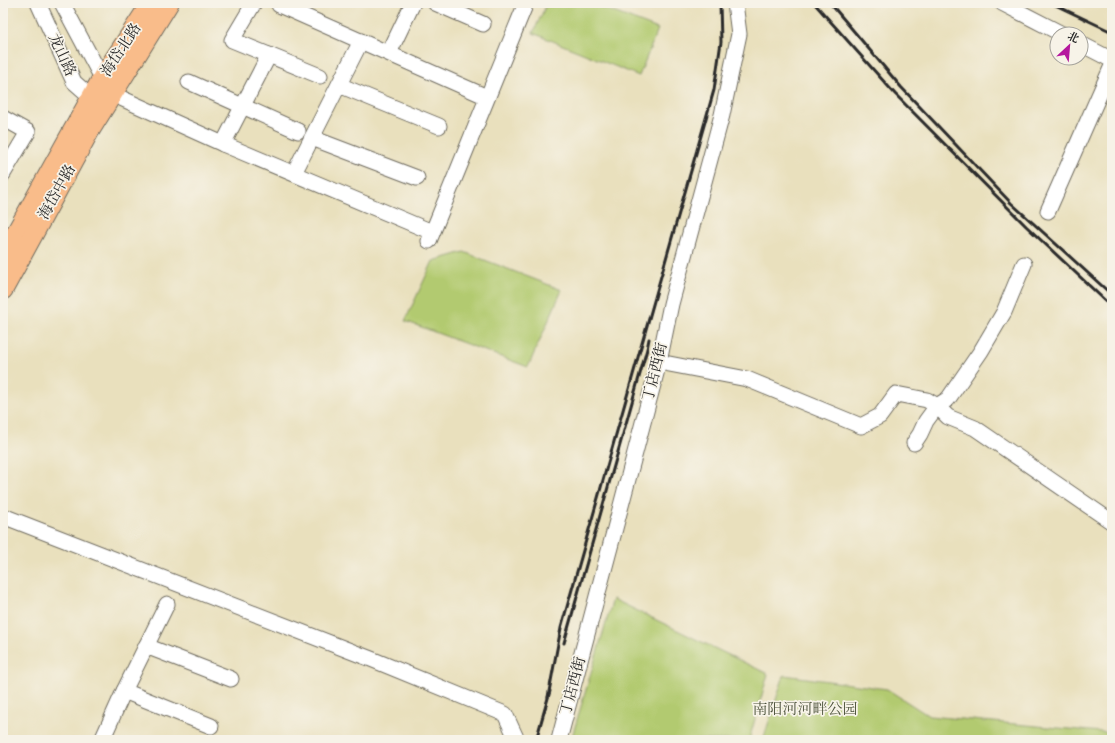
<svg xmlns="http://www.w3.org/2000/svg" width="1115" height="743" viewBox="0 0 1115 743" font-family="'IM FELL DW Pica','Noto Serif SC',serif">
	<style>
		.green { fill: #b2ca6f; stroke: #6e7a4d }
		.lines { fill: none; stroke-linecap: round; stroke-linejoin: round }
		.minor-casing { stroke: #6e6a5e; stroke-width: 17 }
		.major-casing { stroke: #6e6a5e; stroke-width: 21 }
		.minor { stroke: #fff; stroke-width: 15 }
		.major { stroke: #f9bc8a; stroke-width: 19 }
		.rail { stroke: #2b2b2b; stroke-width: 3 }
		.labels { text-anchor: middle; dominant-baseline: central; stroke-width: 3.5; stroke-linejoin: round; paint-order: stroke }
		.street-label { font-size: 15px; fill: #2b2b2b; stroke: #f7f3e8 }
		.park-label { font-size: 15px; fill: #4d533c; stroke: #f7f3e8 }
	</style>
	<rect width="100%" height="100%" fill="#f7f3e8"/>
	<filter id="ink" filterUnits="userSpaceOnUse"><feTurbulence type="fractalNoise" baseFrequency=".025" numOctaves="2"/><feDisplacementMap in="SourceGraphic" scale="8" xChannelSelector="R" yChannelSelector="G"/><feConvolveMatrix kernelMatrix="1 2 1 2 8 2 1 2 1" color-interpolation-filters="sRGB"/></filter>
	<filter id="wash" filterUnits="userSpaceOnUse"><feTurbulence type="fractalNoise" baseFrequency=".012" numOctaves="4" result="noise"/><feDisplacementMap in="SourceGraphic" scale="16" xChannelSelector="R" yChannelSelector="G"/><feGaussianBlur stdDeviation="0.9" result="paint"/><feColorMatrix in="noise" values="0 0 0 0 0 0 0 0 0 0 0 0 0 0 0 0 0 1.4 0 .05"/><feComposite in="paint" operator="in"/></filter>
	<g filter="url(#wash)">
		<rect width="100%" height="100%" fill="#e9e0bd"/>
		<!-- green -->
		<g class="green">
			<polygon points="547,3 590,3 658,29 639,76 533,33"/>
			<polygon points="464,252 562,290 528,367 405,321 433,261"/>
			<polygon points="613,599 768,674 749,740 571,740"/>
			<polygon points="784,675 887,689 929,716 1112,733 1112,740 763,740"/>
		</g>
	</g>
	<g filter="url(#ink)">
		<g class="lines">
			<defs>
				<g id="minor">
					<polyline points="38,3 74,82 91,97 101,95"/>
					<polyline points="62,3 102,78 107,87"/>
					<polyline points="254,3 232,40 320,76"/>
					<polyline points="435,3 483,24"/>
					<polyline points="1002,3 1062,34"/>
					<polyline points="279,5 487,97"/>
					<polyline points="1081,44 1112,60"/>
					<polyline points="389,53 413,3"/>
					<polyline points="189,82 298,131"/>
					<polyline points="339,85 439,126"/>
					<polyline points="112,94 223,144 432,232"/>
					<polyline points="3,118 28,132 3,174"/>
					<polyline points="312,138 417,178"/>
					<polyline points="223,144 269,55"/>
					<polyline points="294,173 361,41"/>
					<polyline points="1048,211 1112,66"/>
					<polyline points="429,241 526,3"/>
					<polyline points="659,362 747,379 861,426 880,416 896,394 927,400 937,406 948,417 975,428 1112,522"/>
					<polyline points="914,443 920,434 926,421 937,406 948,399 981,351 1004,312 1024,264"/>
					<polyline points="3,516 371,659 505,714 517,740"/>
					<polyline points="146,646 231,679"/>
					<polyline points="124,691 211,726"/>
					<polyline points="102,740 124,691 167,604"/>
					<polyline points="559,740 659,362 671,304 722,115 739,34 735,3"/>
				</g>
				<g id="major">
					<polyline points="3,256 102,78 151,3"/>
					<polyline points="3,290 89,132 169,3"/>
				</g>
			</defs>
			<!-- minor casing -->
			<use href="#minor" class="minor-casing"/>
			<!-- major casing -->
			<use href="#major" class="major-casing"/>
			<!-- minor -->
			<use href="#minor" class="minor"/>
			<!-- major -->
			<use href="#major" class="major"/>
			<!-- rail -->
			<g class="rail">
				<polyline points="814,3 895,94 1026,226 1112,307"/>
				<polyline points="830,3 901,87 1011,203 1112,295"/>
				<polyline points="1051,3 1112,32"/>
				<polyline points="1110,3 1112,4"/>
				<polyline points="564,643 647,349 649,339"/>
				<polyline points="548,697 561,628 714,90 721,42 720,3"/>
				<polyline points="536,740 550,691"/>
			</g>
		</g>
	</g>
	<g class="labels">
		<!-- street labels -->
		<g class="street-label">
			<text transform="translate(121 50) rotate(-57)">海岱北路</text>
			<text transform="translate(62 55) rotate(65)">龙山路</text>
			<text transform="translate(57 192) rotate(-61)">海岱中路</text>
			<text transform="translate(655 372) rotate(-76)">丁店西街</text>
			<text transform="translate(573 686) rotate(-75)">丁店西街</text>
		</g>
		<!-- park labels -->
		<g class="park-label">
			<text x="805" y="709">南阳河河畔公园</text>
		</g>
	</g>
	<!-- margin -->
	<rect width="1115" height="743" fill="none" stroke="#f7f3e8" stroke-width="16"/>
	<!-- north arrow -->
	<g transform="translate(1069 46) rotate(26)"><circle r="19" fill="#f7f3e8" stroke="#a5a39c"/>
	<path d="M0-3L7 15L0 10L-7 15Z" fill="#b5179e"/>
	<text y="-6" font-size="11" font-weight="bold" text-anchor="middle" fill="#2b2b2b">北</text>
	</g>
</svg>
